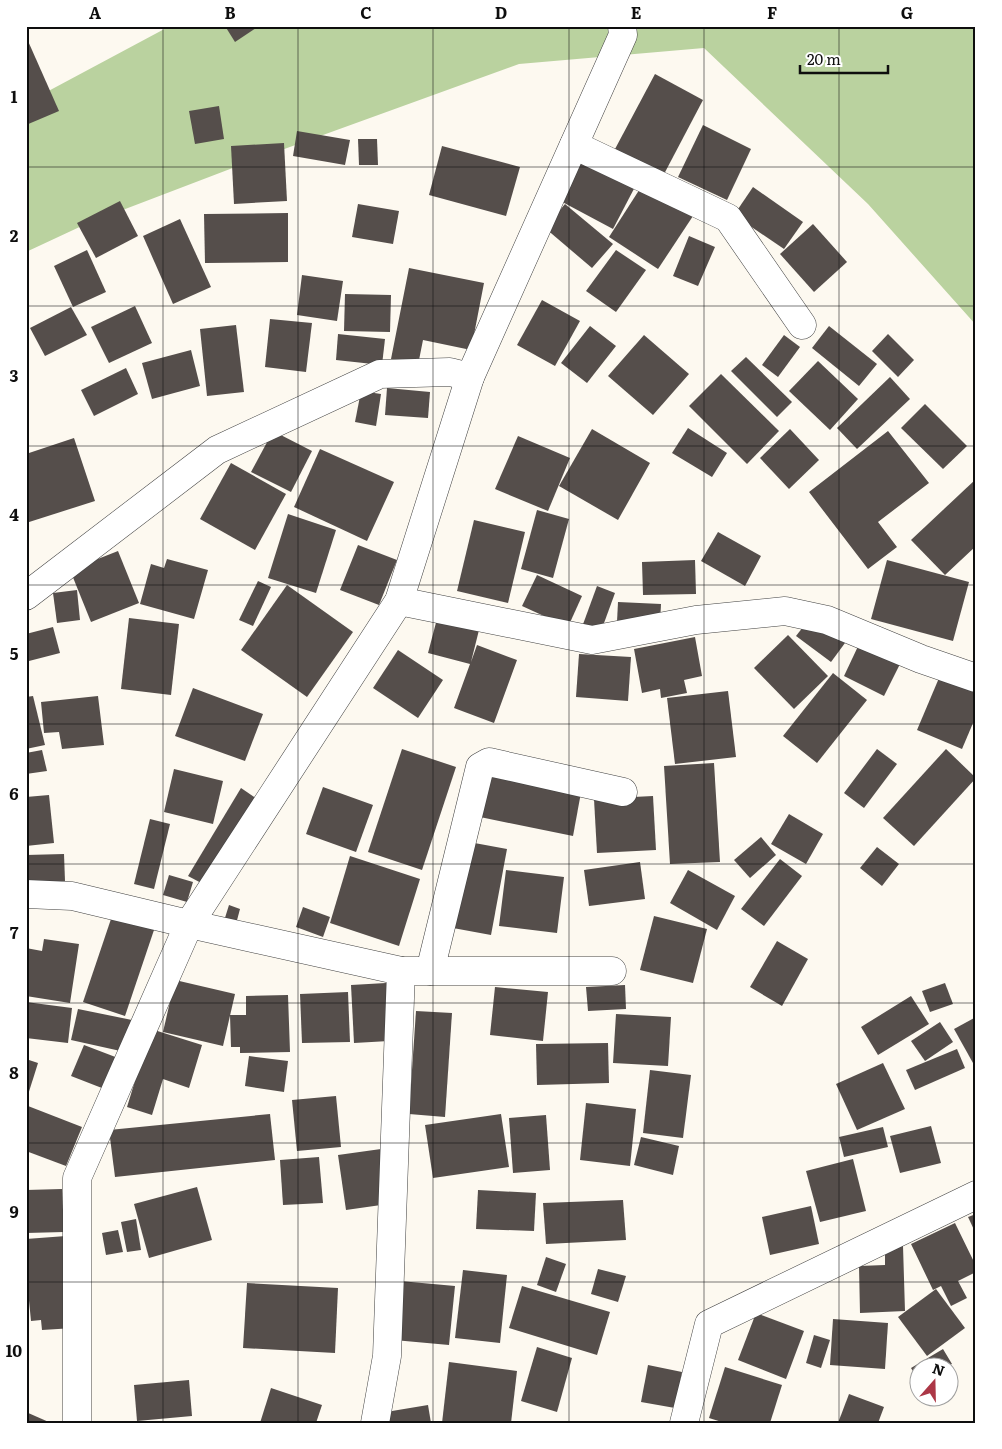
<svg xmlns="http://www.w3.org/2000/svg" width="1002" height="1449" viewBox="0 0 1002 1449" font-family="Literata,serif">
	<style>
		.forest { fill: #bad29f }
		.building { fill: #554e4b }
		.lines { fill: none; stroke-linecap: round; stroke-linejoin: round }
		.minor-casing { stroke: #414141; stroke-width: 29 }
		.minor { stroke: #fff; stroke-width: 28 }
		.grid { fill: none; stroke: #0e0e0e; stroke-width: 1; stroke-opacity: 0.55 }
		.neatline { fill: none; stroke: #0e0e0e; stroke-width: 2 }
		.grid-label { font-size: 16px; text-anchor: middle; font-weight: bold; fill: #0e0e0e }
	</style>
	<rect width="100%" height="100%" fill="#fdf9f0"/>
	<!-- forest -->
	<polygon class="forest" points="170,26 976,26 976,325 868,204 704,48 519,64 251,161 86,224 26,252 26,103"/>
	<!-- building -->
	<g class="building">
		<polygon points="225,26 259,26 235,42"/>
		<polygon points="28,41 59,111 26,125 26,42"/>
		<polygon points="655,74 703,100 663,176 615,149"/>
		<polygon points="219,106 224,139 195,144 189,111"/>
		<polygon points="703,125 751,149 727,200 678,177"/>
		<polygon points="297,131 350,140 345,165 293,156"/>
		<polygon points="358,139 377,139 378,165 359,165"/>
		<polygon points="284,143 287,201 234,204 231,146"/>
		<polygon points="442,146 520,167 506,216 429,195"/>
		<polygon points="578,152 637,183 613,229 553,197"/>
		<polygon points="643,184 693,216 658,269 609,237"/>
		<polygon points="753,187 803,222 784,249 734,215"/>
		<polygon points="120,201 138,236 96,258 77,223"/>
		<polygon points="358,204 399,211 393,244 352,237"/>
		<polygon points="565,204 613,244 592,268 545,228"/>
		<polygon points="288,213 288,262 205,263 204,214"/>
		<polygon points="180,219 211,287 173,304 143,236"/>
		<polygon points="813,224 847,262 814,292 780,254"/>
		<polygon points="689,236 715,247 698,286 673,276"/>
		<polygon points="87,250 106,292 73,307 54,266"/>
		<polygon points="616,250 646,270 616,312 586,291"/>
		<polygon points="409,268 484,283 471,350 423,340 418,365 391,359"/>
		<polygon points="302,275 343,281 337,321 297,315"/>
		<polygon points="345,294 391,295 390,332 344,331"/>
		<polygon points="542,300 580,321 555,366 517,345"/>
		<polygon points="135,306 152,343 109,363 91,327"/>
		<polygon points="71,307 87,335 45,356 30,328"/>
		<polygon points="270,319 312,323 306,372 265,367"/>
		<polygon points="236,325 244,392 207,396 200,329"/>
		<polygon points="590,326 616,346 587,383 561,363"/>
		<polygon points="829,326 877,364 859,386 812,348"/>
		<polygon points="338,334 385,339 382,365 336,360"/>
		<polygon points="888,334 914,360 898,377 872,351"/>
		<polygon points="644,335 689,374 653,415 608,376"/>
		<polygon points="784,335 800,347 778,377 762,365"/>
		<polygon points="191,350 200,386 152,399 142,363"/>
		<polygon points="746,357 792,402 777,417 731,371"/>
		<polygon points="818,361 858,399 830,430 789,391"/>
		<polygon points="126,368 138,394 94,416 81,390"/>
		<polygon points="721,374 779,431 747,464 689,406"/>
		<polygon points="890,377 910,399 857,449 837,428"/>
		<polygon points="387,388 430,392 428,418 385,415"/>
		<polygon points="361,391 381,394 376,426 355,422"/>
		<polygon points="925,404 967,446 943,469 901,428"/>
		<polygon points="688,428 727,453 712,477 672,453"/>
		<polygon points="592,429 650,463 618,520 559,486"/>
		<polygon points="790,429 819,460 789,489 760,458"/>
		<polygon points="273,431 312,451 291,492 251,472"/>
		<polygon points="888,431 929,483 878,522 897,547 868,569 809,492"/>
		<polygon points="518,436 570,458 548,511 495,489"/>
		<polygon points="74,438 95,501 26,523 26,454"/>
		<polygon points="320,449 394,482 367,541 294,507"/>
		<polygon points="231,463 286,494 255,550 200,519"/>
		<polygon points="976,479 976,546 945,575 911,540"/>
		<polygon points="537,510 569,519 553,578 521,569"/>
		<polygon points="288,514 336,530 316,593 268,578"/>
		<polygon points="474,520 525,532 508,603 457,591"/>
		<polygon points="718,532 761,556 745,586 701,561"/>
		<polygon points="358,545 397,560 379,605 340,590"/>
		<polygon points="118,551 139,603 91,622 70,570"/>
		<polygon points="167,559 208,570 194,619 140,604 151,564 164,568"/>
		<polygon points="695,560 696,594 643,595 642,562"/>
		<polygon points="887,560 969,582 953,641 871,619"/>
		<polygon points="537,575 582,596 568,627 522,606"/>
		<polygon points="258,581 271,587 253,626 239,620"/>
		<polygon points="287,585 353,632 307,697 241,650"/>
		<polygon points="597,586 615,593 600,634 582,627"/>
		<polygon points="77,590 80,620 57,623 53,593"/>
		<polygon points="618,602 661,604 660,624 617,622"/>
		<polygon points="438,615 480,626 471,662 477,645 517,660 494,723 454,708 470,664 428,653"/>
		<polygon points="129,618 179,624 171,695 121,689"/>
		<polygon points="810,618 845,643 831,662 796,636"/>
		<polygon points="53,627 60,653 29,661 26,649 26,634"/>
		<polygon points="788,635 828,676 794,709 754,668"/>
		<polygon points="695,637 702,676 684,680 687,693 661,698 660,689 642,693 634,649"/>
		<polygon points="861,640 902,660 884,696 844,676"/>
		<polygon points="398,650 443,680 418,718 373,688"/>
		<polygon points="579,654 631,657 628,701 576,697"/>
		<polygon points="833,673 867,700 817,763 783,736"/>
		<polygon points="939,678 976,693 976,716 962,749 917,730"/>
		<polygon points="193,688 263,714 245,761 175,736"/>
		<polygon points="728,691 736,757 675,764 667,698"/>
		<polygon points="33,696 45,745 26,749 26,697"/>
		<polygon points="98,696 104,745 62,749 59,732 44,733 41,702"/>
		<polygon points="402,749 456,767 422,870 368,852"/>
		<polygon points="877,749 897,764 864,808 844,793"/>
		<polygon points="946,749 976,778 914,846 883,818"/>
		<polygon points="42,750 47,771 26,774 26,753"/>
		<polygon points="714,763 720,862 670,864 664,766"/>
		<polygon points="489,768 582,787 573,836 480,817"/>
		<polygon points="174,769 223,781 213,824 164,812"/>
		<polygon points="323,787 373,805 356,852 306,834"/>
		<polygon points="241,788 257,799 205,885 188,876"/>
		<polygon points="49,795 54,843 26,846 26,797"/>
		<polygon points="653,796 656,850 597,853 594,799"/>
		<polygon points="789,814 823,834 806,864 771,844"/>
		<polygon points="150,819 170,824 154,889 134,884"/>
		<polygon points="761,837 776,855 750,878 734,860"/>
		<polygon points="469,842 507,849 491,935 453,928"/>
		<polygon points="877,847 899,864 882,886 860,868"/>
		<polygon points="64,854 65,881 26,882 26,855"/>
		<polygon points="350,856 420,879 399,946 330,923"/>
		<polygon points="780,859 802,876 764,926 741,909"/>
		<polygon points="640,862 645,899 589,906 584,870"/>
		<polygon points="506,870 564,877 557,933 499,926"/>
		<polygon points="688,870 735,896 717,930 670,903"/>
		<polygon points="169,875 193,882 187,902 163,895"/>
		<polygon points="229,905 240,909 236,924 224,921"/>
		<polygon points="303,907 330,917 323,937 296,927"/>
		<polygon points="112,916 154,930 125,1016 83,1002"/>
		<polygon points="654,916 707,929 693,983 640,970"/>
		<polygon points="44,939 79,944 70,1003 26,996 26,948 42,951"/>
		<polygon points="777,941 808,959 782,1006 750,987"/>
		<polygon points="175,980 235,994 223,1046 163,1032"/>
		<polygon points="386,983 389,1041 354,1043 351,985"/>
		<polygon points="945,983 953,1004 930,1012 922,991"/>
		<polygon points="625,985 626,1009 588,1011 586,987"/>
		<polygon points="495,987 548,992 543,1041 490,1035"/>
		<polygon points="348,992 350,1042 302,1043 300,994"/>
		<polygon points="288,995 290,1052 240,1053 240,1047 231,1047 230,1015 246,1015 246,996"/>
		<polygon points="911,996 929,1024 878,1055 861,1027"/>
		<polygon points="26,1002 72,1008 68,1043 26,1038"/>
		<polygon points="78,1009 132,1020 125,1052 71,1040"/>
		<polygon points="416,1011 452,1013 445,1117 409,1114"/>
		<polygon points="616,1014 671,1017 668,1066 613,1063"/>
		<polygon points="976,1017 976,1062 973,1063 954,1029"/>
		<polygon points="940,1022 953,1042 925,1061 911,1041"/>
		<polygon points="151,1029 202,1045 189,1088 163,1079 152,1115 127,1107"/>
		<polygon points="608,1043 609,1083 537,1085 536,1044"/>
		<polygon points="84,1045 118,1058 107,1090 71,1076"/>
		<polygon points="957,1049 965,1068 915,1090 906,1070"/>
		<polygon points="249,1056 288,1061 284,1092 245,1086"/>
		<polygon points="26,1059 38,1063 27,1098 26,1098"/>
		<polygon points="883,1063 905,1109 857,1130 836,1084"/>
		<polygon points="650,1070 691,1075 683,1138 643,1133"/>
		<polygon points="336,1096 341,1147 297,1151 292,1100"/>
		<polygon points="586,1103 636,1109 630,1166 580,1160"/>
		<polygon points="28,1106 82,1127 66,1166 26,1151 26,1110"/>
		<polygon points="270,1114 275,1160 115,1177 109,1130"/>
		<polygon points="501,1114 509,1167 433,1178 425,1125"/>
		<polygon points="546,1115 550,1170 513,1173 509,1118"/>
		<polygon points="931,1126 941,1163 900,1173 890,1136"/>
		<polygon points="883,1127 888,1147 844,1157 839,1137"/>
		<polygon points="641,1137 679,1146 673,1175 634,1165"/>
		<polygon points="381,1149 388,1204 346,1210 338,1155"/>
		<polygon points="319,1157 323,1203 283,1205 280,1160"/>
		<polygon points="853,1159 866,1211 820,1222 806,1171"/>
		<polygon points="197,1187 212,1240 149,1258 134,1204"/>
		<polygon points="62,1189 64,1232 26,1233 26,1190"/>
		<polygon points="478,1190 536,1193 534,1231 476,1229"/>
		<polygon points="623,1200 626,1240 546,1244 543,1203"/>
		<polygon points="811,1206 819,1244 770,1255 762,1217"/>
		<polygon points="976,1214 976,1234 968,1217"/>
		<polygon points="136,1219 141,1250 127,1252 121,1222"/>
		<polygon points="955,1223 976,1266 976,1272 958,1281 967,1298 951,1306 941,1286 933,1290 911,1244"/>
		<polygon points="118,1230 123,1252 106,1255 102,1233"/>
		<polygon points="66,1236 74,1328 42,1330 41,1320 31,1321 26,1270 26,1239"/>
		<polygon points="903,1246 905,1311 860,1313 859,1266 885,1265 885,1247"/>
		<polygon points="546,1257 566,1264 556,1292 537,1285"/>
		<polygon points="598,1269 626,1276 618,1302 591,1294"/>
		<polygon points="463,1270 507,1275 500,1343 455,1338"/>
		<polygon points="400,1281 455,1286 449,1345 394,1340"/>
		<polygon points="247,1283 338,1288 335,1353 243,1348"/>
		<polygon points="522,1286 610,1312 597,1355 509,1328"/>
		<polygon points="936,1289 965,1328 927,1356 898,1317"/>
		<polygon points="756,1313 804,1331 786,1379 738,1360"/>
		<polygon points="833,1319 888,1323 885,1369 830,1365"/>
		<polygon points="814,1335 830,1340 821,1368 806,1363"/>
		<polygon points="537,1347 572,1358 557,1412 521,1401"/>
		<polygon points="943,1349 952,1364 947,1366 920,1366 920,1383 911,1368"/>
		<polygon points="449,1362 517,1371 511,1423 442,1423"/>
		<polygon points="648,1365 682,1372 675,1408 641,1402"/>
		<polygon points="725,1367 782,1385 770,1423 725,1423 709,1418"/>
		<polygon points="189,1380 192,1416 137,1421 134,1385"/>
		<polygon points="271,1388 322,1405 316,1423 260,1423"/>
		<polygon points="849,1394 884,1407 878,1423 838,1423"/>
		<polygon points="428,1405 431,1423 387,1423 386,1412"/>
		<polygon points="26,1412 51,1423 26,1423"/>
	</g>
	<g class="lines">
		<defs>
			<g id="minor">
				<polyline points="574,145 728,218 802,325"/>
				<polyline points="26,596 217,450 380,374 450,372 470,377"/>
				<polyline points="399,601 592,640 696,620 785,611 827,620 921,659 976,678"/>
				<polyline points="26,894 72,896 189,924 401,971"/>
				<polyline points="430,971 480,767 489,762 623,792"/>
				<polyline points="77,1423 77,1178 189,924 399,601 470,377 623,35 622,26"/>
				<polyline points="375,1423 387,1356 401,971 612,971"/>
				<polyline points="684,1423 709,1324 976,1195"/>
			</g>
		</defs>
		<!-- minor casing -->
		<use href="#minor" class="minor-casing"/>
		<!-- minor -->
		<use href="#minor" class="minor"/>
	</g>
	<!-- grid -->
	<path class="grid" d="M163,26v1397M298,26v1397M433,26v1397M569,26v1397M704,26v1397M839,26v1397M26,167h950M26,306h950M26,446h950M26,585h950M26,724h950M26,864h950M26,1003h950M26,1143h950M26,1282h950"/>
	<!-- border -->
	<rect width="1002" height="1449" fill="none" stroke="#ffffff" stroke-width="55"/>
	<!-- north arrow -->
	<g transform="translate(934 1382) rotate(20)"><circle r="24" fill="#ffffff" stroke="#9f9f9f"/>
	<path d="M0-4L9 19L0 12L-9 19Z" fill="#ac3746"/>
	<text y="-8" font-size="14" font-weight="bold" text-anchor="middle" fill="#0e0e0e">N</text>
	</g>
	<!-- scale -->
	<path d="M800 65v8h88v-8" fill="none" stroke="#0e0e0e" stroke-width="2.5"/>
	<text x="807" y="65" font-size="15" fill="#0e0e0e" stroke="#ffffff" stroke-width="4" paint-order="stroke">20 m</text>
	<rect x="28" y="28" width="946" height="1394" class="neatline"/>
	<g class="grid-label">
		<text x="95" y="19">A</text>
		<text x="230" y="19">B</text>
		<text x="366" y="19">C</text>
		<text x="501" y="19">D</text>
		<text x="636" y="19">E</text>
		<text x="772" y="19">F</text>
		<text x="907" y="19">G</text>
		<text x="14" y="103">1</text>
		<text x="14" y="242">2</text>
		<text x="14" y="382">3</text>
		<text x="14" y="521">4</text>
		<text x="14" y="660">5</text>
		<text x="14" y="800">6</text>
		<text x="14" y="939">7</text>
		<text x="14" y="1079">8</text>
		<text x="14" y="1218">9</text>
		<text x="14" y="1357">10</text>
	</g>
</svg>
